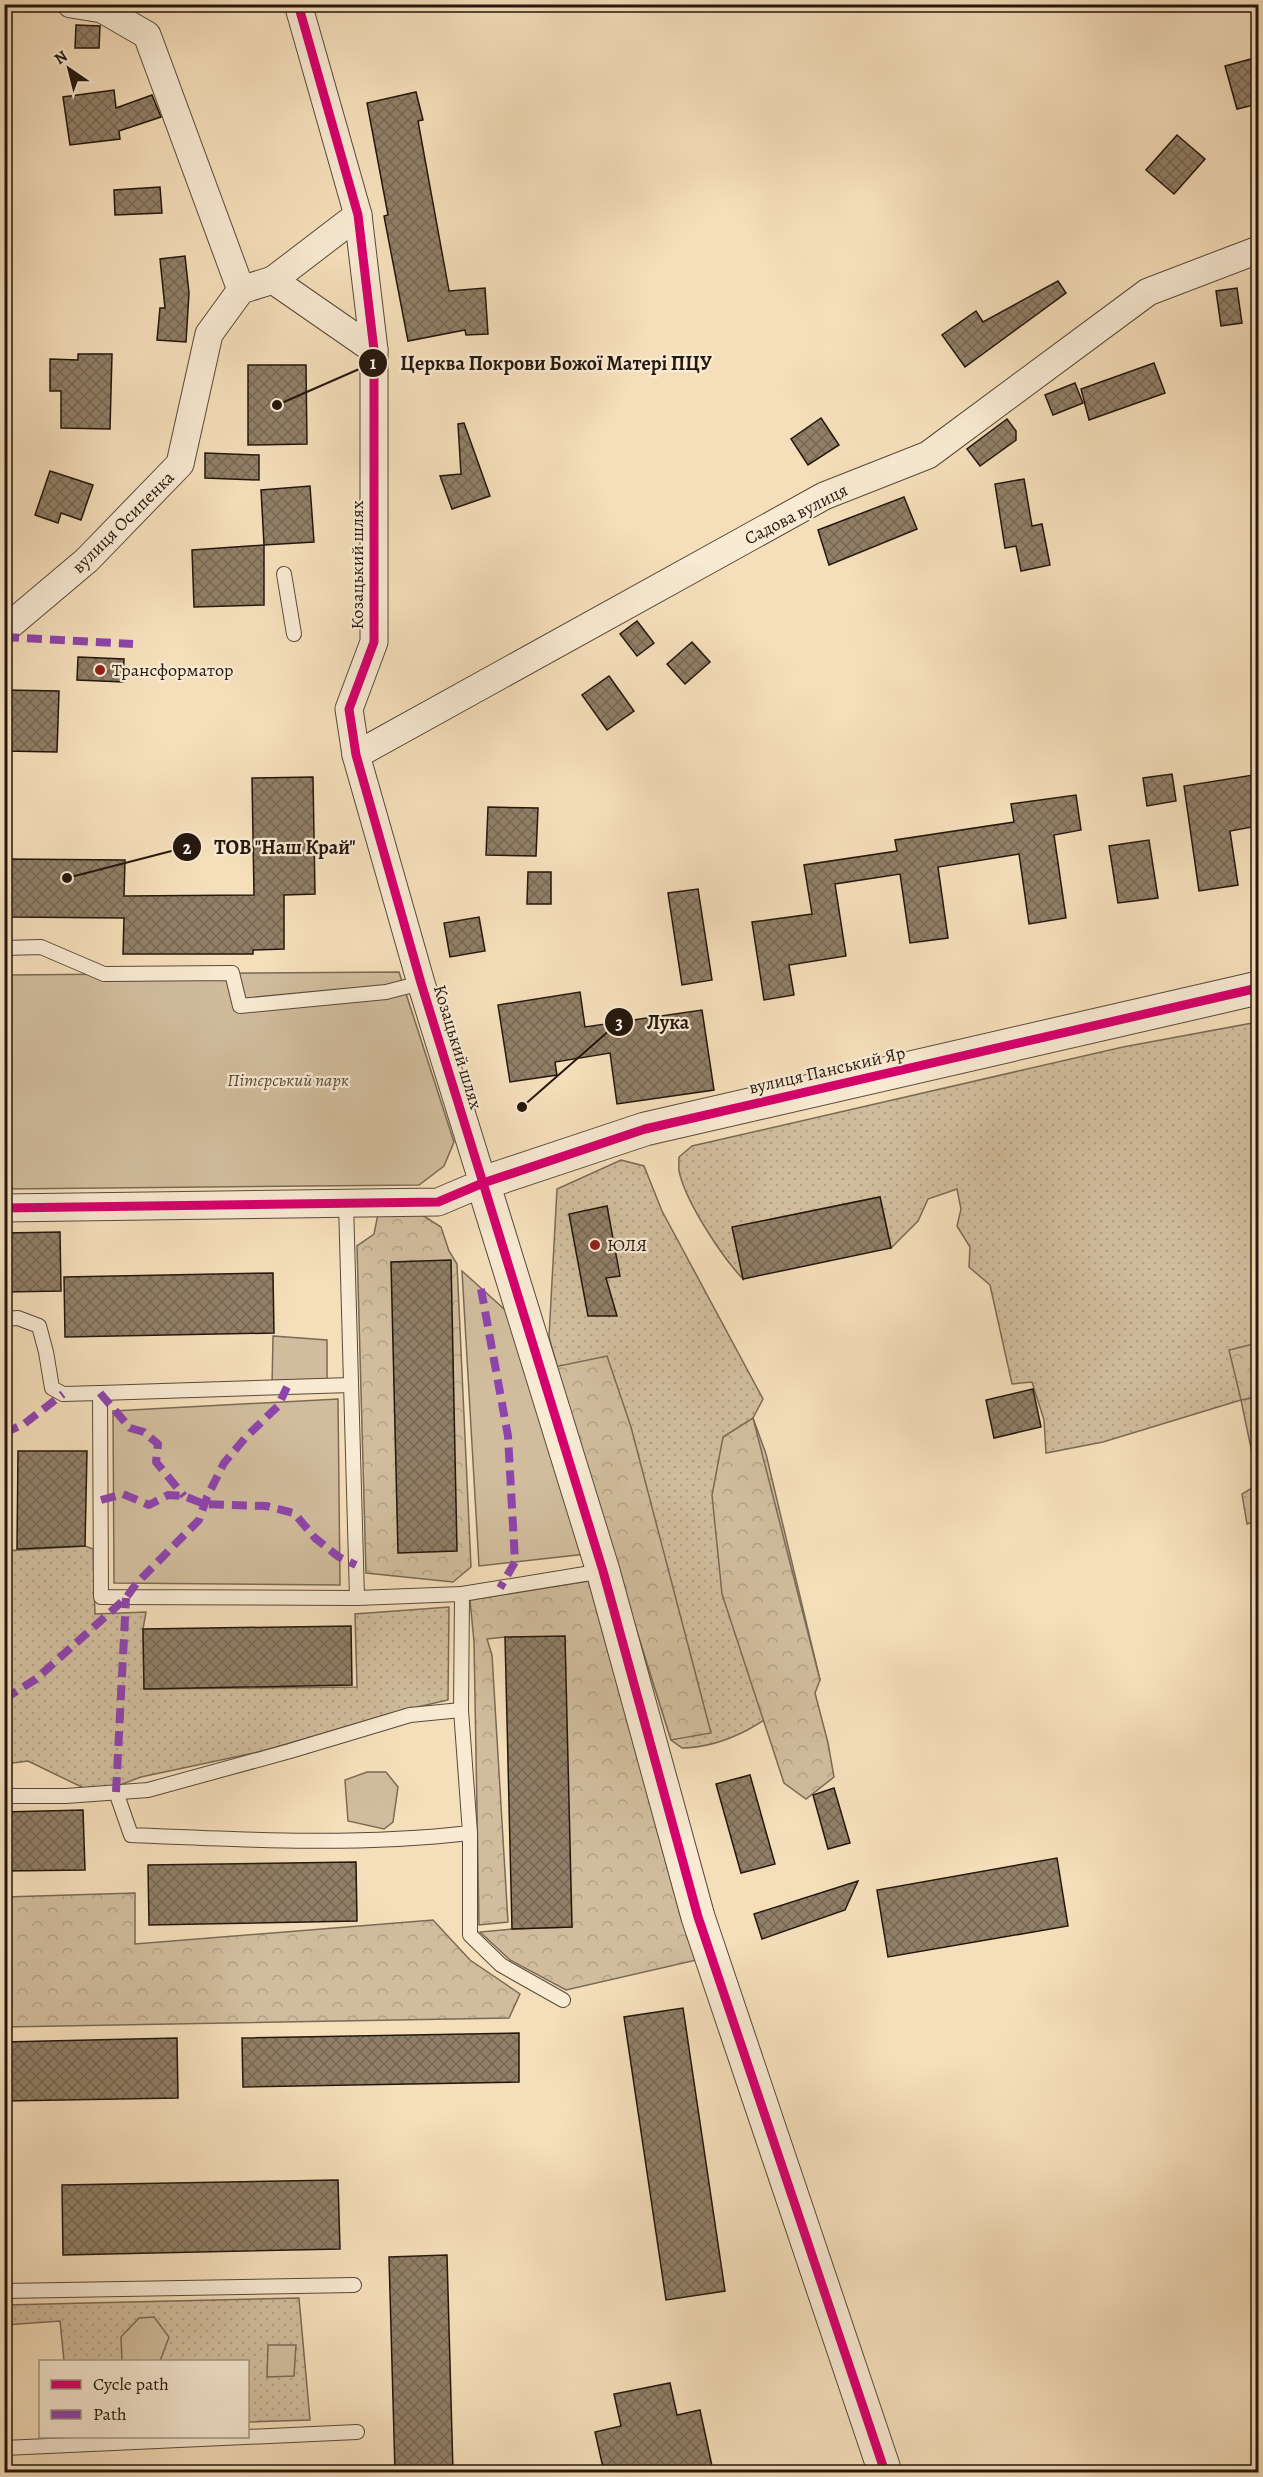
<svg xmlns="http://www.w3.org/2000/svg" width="1263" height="2477" viewBox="0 0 1263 2477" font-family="Alegreya,serif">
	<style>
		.grass { fill: url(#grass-dots); stroke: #7a6a55; stroke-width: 1.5 }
		.forest { fill: url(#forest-crowns); stroke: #7a6a55; stroke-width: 1.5 }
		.park { fill: #d1bd9d; stroke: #7a6a55; stroke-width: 1.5 }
		.building { fill: url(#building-cross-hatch); stroke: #24170d; stroke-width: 1.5 }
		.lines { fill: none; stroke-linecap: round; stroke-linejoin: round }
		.service-casing { stroke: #584938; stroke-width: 16 }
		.minor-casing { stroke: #584938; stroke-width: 29 }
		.tertiary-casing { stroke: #584938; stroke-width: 35 }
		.service { stroke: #f8ead3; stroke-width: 14 }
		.minor { stroke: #f8ead3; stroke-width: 27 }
		.tertiary { stroke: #f8ead3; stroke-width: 33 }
		.quiet { stroke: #8e44ad; stroke-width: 8; stroke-dasharray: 15 8; stroke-linecap: butt }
		.cycleway-casing { stroke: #f8ead3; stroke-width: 13 }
		.cycleway { stroke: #d6006c; stroke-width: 9 }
		.poi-dot { fill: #8f2418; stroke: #f8ead3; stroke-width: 2 }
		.labels { text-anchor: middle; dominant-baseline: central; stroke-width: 4.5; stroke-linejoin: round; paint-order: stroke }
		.street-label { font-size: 18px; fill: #24170d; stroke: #f8ead3 }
		.poi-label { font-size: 18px; fill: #24170d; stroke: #f8ead3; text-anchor: start }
		.park-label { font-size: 18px; font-style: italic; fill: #584938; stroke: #f8ead3 }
		.leader { fill: none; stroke: #24170d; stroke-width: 2 }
		.callout-dot { fill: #24170d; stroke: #f8ead3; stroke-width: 2 }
		.mark-label { font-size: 18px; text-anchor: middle; font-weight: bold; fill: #fff }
		.callout-label { font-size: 20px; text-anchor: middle; font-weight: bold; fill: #24170d; stroke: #f8ead3; stroke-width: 4.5; stroke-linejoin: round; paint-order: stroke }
	</style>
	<defs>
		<pattern id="grass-dots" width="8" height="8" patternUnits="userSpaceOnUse" patternTransform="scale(1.5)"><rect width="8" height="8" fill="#d1bd9d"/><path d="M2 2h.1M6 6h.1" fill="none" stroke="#b3a286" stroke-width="1.8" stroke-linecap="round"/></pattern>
		<pattern id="forest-crowns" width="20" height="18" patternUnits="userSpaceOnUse" patternTransform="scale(1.5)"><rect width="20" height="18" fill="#d1bd9d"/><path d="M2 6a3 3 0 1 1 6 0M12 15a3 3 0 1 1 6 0" fill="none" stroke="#b3a286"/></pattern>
		<pattern id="building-cross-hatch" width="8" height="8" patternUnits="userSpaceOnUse" patternTransform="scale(1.5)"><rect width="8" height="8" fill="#917f67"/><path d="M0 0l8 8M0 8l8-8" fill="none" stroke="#766753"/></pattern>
	</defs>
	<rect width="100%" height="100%" fill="#f5dfbb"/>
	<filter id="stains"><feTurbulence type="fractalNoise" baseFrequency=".00333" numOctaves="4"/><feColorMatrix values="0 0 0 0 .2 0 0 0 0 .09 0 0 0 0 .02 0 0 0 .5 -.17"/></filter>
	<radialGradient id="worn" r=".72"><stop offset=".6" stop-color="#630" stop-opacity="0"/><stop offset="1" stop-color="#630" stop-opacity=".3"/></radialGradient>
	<!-- grass -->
	<g class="grass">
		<path d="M1258,1022v460l-17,-82 -138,42 -57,11 -2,-33 -12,-38 -20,2 -22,-99 -21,-18 1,-20 -13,-21 4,-17 -4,-20 -29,10 -10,22 -27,27 -11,-51 -147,30 10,52c-21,-22 -55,-74 -63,-104 -2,-5 -1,-12 -1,-18l13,-11 431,-99z"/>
		<path d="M621,1160l23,6 18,45 101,188 -10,19 13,36 54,226c-42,31 -83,67 -138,68l-11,-8 -93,-298 -29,-105 8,-148z"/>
		<polygon points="1258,1484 1258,1520 1247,1524 1242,1494"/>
		<polygon points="85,1546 93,1549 95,1614 146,1612 143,1629 144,1689 357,1687 355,1614 449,1607 448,1700 392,1713 263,1751 141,1777 96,1794 28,1761 5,1764 4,1551"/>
		<polygon points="299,2298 310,2420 248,2422 248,2362 64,2361 60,2321 5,2325 5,2305"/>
	</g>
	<!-- forest -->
	<g class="forest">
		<polygon points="416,1211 441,1227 449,1251 457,1264 471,1567 453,1582 366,1573 357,1246 374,1234 378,1214"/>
		<polygon points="1258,1343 1258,1397 1241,1400 1229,1350"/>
		<polygon points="607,1356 631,1427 711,1733 671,1740 554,1367"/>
		<polygon points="753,1418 820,1680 815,1693 828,1743 834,1777 806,1799 784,1783 722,1594 712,1495 723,1437"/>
		<polygon points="595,1580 701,1959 566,1990 510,1960 480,1932 512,1929 572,1927 505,1637 487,1639 492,1655 508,1922 479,1925 474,1642 470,1600"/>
		<polygon points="135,1893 135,1944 433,1920 470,1960 520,1994 509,2018 5,2027 5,1897"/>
	</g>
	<!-- park -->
	<g class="park">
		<polygon points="399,972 454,1142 444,1166 419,1185 5,1189 4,975"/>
		<polygon points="462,1271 513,1317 586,1554 479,1566"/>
		<polygon points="273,1336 327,1340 327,1385 272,1387"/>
		<polygon points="338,1399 340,1585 114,1583 113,1411"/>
		<polygon points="367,1772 386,1772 398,1787 393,1822 384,1829 348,1821 345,1780"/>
		<polygon points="154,2317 169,2337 160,2361 122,2361 121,2337 139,2318"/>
		<polygon points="268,2345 296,2345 294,2376 267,2377"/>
	</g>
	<!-- building -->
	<g class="building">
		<polygon points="76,25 100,26 99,48 75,48"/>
		<polygon points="1258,57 1258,104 1237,109 1225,66"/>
		<polygon points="114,90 116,108 152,95 161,117 119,131 120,139 70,145 63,97"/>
		<polygon points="416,92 423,120 418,121 449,291 485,288 488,334 466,335 465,330 408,341 384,216 388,215 367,103"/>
		<polygon points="1177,135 1205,159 1174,194 1146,170"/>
		<polygon points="160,187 162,213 115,215 114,190"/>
		<polygon points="185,256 189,293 186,342 157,340 160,308 165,308 160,259"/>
		<polygon points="1058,281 1066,293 965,367 942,335 976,311 983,322"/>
		<polygon points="1237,288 1242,323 1221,326 1216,291"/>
		<polygon points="78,354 112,354 110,429 61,428 61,391 50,391 50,359 78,360"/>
		<polygon points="1154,363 1165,393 1089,420 1081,389"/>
		<polygon points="248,365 306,365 307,444 248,445"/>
		<polygon points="1075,383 1083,403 1053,415 1045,395"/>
		<polygon points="821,418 839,445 808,465 791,439"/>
		<polygon points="1007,419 1016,431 1016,440 980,466 967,449"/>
		<polygon points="464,423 490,496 452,509 440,476 461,474 458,424"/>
		<polygon points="205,453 259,455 259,480 205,478"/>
		<polygon points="50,471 93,485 81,520 61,513 58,523 35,515"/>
		<polygon points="1024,479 1032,526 1042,524 1050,565 1021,571 1016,546 1005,548 995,484"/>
		<polygon points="310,486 314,542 264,545 261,490"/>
		<polygon points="904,497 917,529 829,565 818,530"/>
		<polygon points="264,545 264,605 194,607 192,550"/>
		<polygon points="637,621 654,643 637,656 620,634"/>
		<polygon points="692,642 710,662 685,684 667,664"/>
		<polygon points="78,657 124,659 123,682 77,680"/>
		<polygon points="609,676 634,711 607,730 582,695"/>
		<polygon points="4,690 59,691 57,752 4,751"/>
		<polygon points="1172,774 1176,801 1147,806 1143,778"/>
		<polygon points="1253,775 1258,826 1230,831 1238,885 1199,891 1184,786"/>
		<polygon points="313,777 315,894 284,895 284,949 253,950 253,954 123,954 124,918 10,917 10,910 4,911 4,859 125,860 124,896 254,895 252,778"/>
		<polygon points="1076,795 1081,830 1054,835 1066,918 1029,924 1019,854 938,867 948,938 910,943 900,874 835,884 846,956 789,965 794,995 764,1000 752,922 812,914 804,865 897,851 895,840 1014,822 1011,804"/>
		<polygon points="488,807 538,808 536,856 486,855"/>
		<polygon points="1149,840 1158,898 1118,903 1109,846"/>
		<polygon points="528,872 551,872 551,904 527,904"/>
		<polygon points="698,889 712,980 682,985 668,893"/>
		<polygon points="479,917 485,951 450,957 444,923"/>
		<polygon points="580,992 585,1027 702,1010 714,1090 617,1104 610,1053 555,1062 557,1075 510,1082 498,1005"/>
		<polygon points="880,1197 891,1248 743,1279 732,1227"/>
		<polygon points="607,1206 620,1276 606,1278 617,1316 588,1316 569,1214"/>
		<polygon points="60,1232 61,1291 4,1292 4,1233"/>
		<polygon points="451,1260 457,1551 398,1553 391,1262"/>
		<polygon points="273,1273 274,1333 65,1337 64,1277"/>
		<polygon points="1033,1389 1041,1427 994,1438 986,1400"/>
		<polygon points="18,1451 87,1451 85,1546 17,1549"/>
		<polygon points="351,1626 352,1685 144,1689 143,1629"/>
		<polygon points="565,1636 572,1927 512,1929 505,1637"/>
		<polygon points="750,1775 775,1864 741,1873 716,1784"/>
		<polygon points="834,1788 850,1843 828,1849 813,1795"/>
		<polygon points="83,1810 85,1870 4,1871 4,1812"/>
		<polygon points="1057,1858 1068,1926 888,1957 877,1890"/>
		<polygon points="356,1862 357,1921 149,1925 148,1865"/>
		<polygon points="858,1881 845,1910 762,1939 754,1914"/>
		<polygon points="683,2008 725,2291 666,2300 624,2017"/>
		<polygon points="519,2033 519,2082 243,2087 242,2038"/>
		<polygon points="177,2038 178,2098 4,2101 4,2042"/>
		<polygon points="338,2180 340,2249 63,2255 62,2185"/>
		<polygon points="447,2255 453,2472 395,2472 389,2257"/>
		<polygon points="670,2383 677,2415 700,2410 712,2466 682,2472 604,2472 595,2432 621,2426 614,2394"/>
	</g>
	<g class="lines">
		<defs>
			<g id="service">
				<polyline points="284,574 294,634"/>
				<polyline points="4,948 41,947 104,974 232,973 240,1006 386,992 421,983"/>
				<polyline points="346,1203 357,1598 101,1597 100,1393 351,1385"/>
				<polyline points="4,1319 18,1318 39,1326 46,1352 52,1388 63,1394 100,1393"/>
				<polyline points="357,1598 462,1594"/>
				<path d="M116,1792l15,43c114,5 226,11 339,-2l-9,-123"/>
				<polyline points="4,1796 66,1796 148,1790 290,1751 410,1715 461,1710 462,1594 603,1571"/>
				<polyline points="470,1833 470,1935 501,1965 563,2000"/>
				<polyline points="4,2291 354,2285"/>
				<polyline points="4,2448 357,2432"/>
			</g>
			<g id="minor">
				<polyline points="71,4 102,9 147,35 241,290"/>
				<polyline points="358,215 273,280 374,350"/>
				<polyline points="4,630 87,560 180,464 209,334 241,290 273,280"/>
				<polyline points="356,755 824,496 928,455 1148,292 1258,250"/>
				<polyline points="4,1208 438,1202 483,1183 421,983 356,755 349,709 374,642 374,350 358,215 298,4"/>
			</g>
			<polyline id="tertiary" points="885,2472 698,1917 603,1571 483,1183 645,1129 1258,988"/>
		</defs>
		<!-- service casing -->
		<use href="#service" class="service-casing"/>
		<!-- minor casing -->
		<use href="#minor" class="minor-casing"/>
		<!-- tertiary casing -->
		<use href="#tertiary" class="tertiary-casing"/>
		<!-- service -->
		<use href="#service" class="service"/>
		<!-- minor -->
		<use href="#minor" class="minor"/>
		<!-- tertiary -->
		<use href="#tertiary" class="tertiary"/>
		<!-- quiet -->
		<g class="quiet">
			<polyline points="4,637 133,644"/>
			<polyline points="481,1289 508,1436 515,1562 500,1588"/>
			<polyline points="100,1393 130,1428 144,1432 158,1444 156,1462 184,1496"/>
			<polyline points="4,1433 24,1424 63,1394"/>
			<polyline points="101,1500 123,1494 149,1505 168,1495 184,1496 204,1504 266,1506 294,1513 315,1538 339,1557 356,1565"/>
			<polyline points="4,1699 36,1679 126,1598 136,1584 199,1520 207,1497 224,1463 246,1437 278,1406 287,1387"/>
			<polyline points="116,1792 126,1598"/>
		</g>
		<defs>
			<g id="cycleway">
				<polyline points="4,1208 438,1202 483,1183 421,983 356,755 349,709 374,642 374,350 358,215 298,4"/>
				<polyline points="885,2472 698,1917 603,1571 483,1183 645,1129 1258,988"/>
			</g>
		</defs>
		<!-- cycleway casing -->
		<use href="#cycleway" class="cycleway-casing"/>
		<!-- cycleway -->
		<use href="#cycleway" class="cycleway"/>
	</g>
	<!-- markers -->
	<g class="poi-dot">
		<circle cx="100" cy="670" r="6"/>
		<circle cx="595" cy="1245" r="6"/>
	</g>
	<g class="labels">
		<!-- street labels -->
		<g class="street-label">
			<text transform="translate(796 514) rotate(-27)">Садова вулиця</text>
			<text transform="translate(123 522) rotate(-45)">вулиця Осипенка</text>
			<text transform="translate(357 565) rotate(-90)">Козацький шлях</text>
			<text transform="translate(458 1047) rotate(73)">Козацький шлях</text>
			<text transform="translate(827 1070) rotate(-13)">вулиця Панський Яр</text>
		</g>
		<!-- poi labels -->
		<g class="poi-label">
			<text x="112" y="670">Трансформатор</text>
			<text x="607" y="1245">ЮЛЯ</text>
		</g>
		<!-- park labels -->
		<g class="park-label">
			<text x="288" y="1080">Пітєрський парк</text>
		</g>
	</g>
	<!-- callouts -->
	<path class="leader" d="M277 405L373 363M67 878L187 847M522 1107L619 1022"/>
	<g class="callout-dot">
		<circle cx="277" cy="405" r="6"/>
		<circle cx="67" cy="878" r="6"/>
		<circle cx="522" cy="1107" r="6"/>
		<circle cx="373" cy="363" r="15"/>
		<circle cx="187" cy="847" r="15"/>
		<circle cx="619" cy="1022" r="15"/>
	</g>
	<g class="mark-label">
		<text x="373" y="369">1</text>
		<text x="187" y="854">2</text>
		<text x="619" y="1029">3</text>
	</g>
	<g class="callout-label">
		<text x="556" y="370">Церква Покрови Божої Матері ПЦУ</text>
		<text x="285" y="854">ТОВ "Наш Край"</text>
		<text x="668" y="1029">Лука</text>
	</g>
	<!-- margin -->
	<rect width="1263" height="2477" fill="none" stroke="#f5dfbb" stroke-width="24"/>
	<rect x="6" y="6" width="1251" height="2465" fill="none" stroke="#24170d" stroke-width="3"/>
	<rect x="12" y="12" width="1239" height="2453" fill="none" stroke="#24170d" stroke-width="1.5"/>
	<!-- legend -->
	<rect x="39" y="2360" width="210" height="78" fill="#f8ead3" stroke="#a39684" stroke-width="1.5"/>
	<rect x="51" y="2380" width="30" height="9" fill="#d6006c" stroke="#a39684" stroke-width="1.5"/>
	<text x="93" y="2390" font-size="18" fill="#24170d">Cycle path</text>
	<rect x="51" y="2410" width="30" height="9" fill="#8e44ad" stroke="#a39684" stroke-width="1.5"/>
	<text x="93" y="2420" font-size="18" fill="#24170d">Path</text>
	<!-- north arrow -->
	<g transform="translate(69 69) rotate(325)" stroke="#f8ead3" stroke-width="4.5" paint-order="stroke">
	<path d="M0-4.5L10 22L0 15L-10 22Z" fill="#24170d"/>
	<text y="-9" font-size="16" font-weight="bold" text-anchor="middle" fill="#24170d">N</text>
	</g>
	<rect width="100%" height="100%" filter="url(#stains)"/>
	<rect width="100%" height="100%" fill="url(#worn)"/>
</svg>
